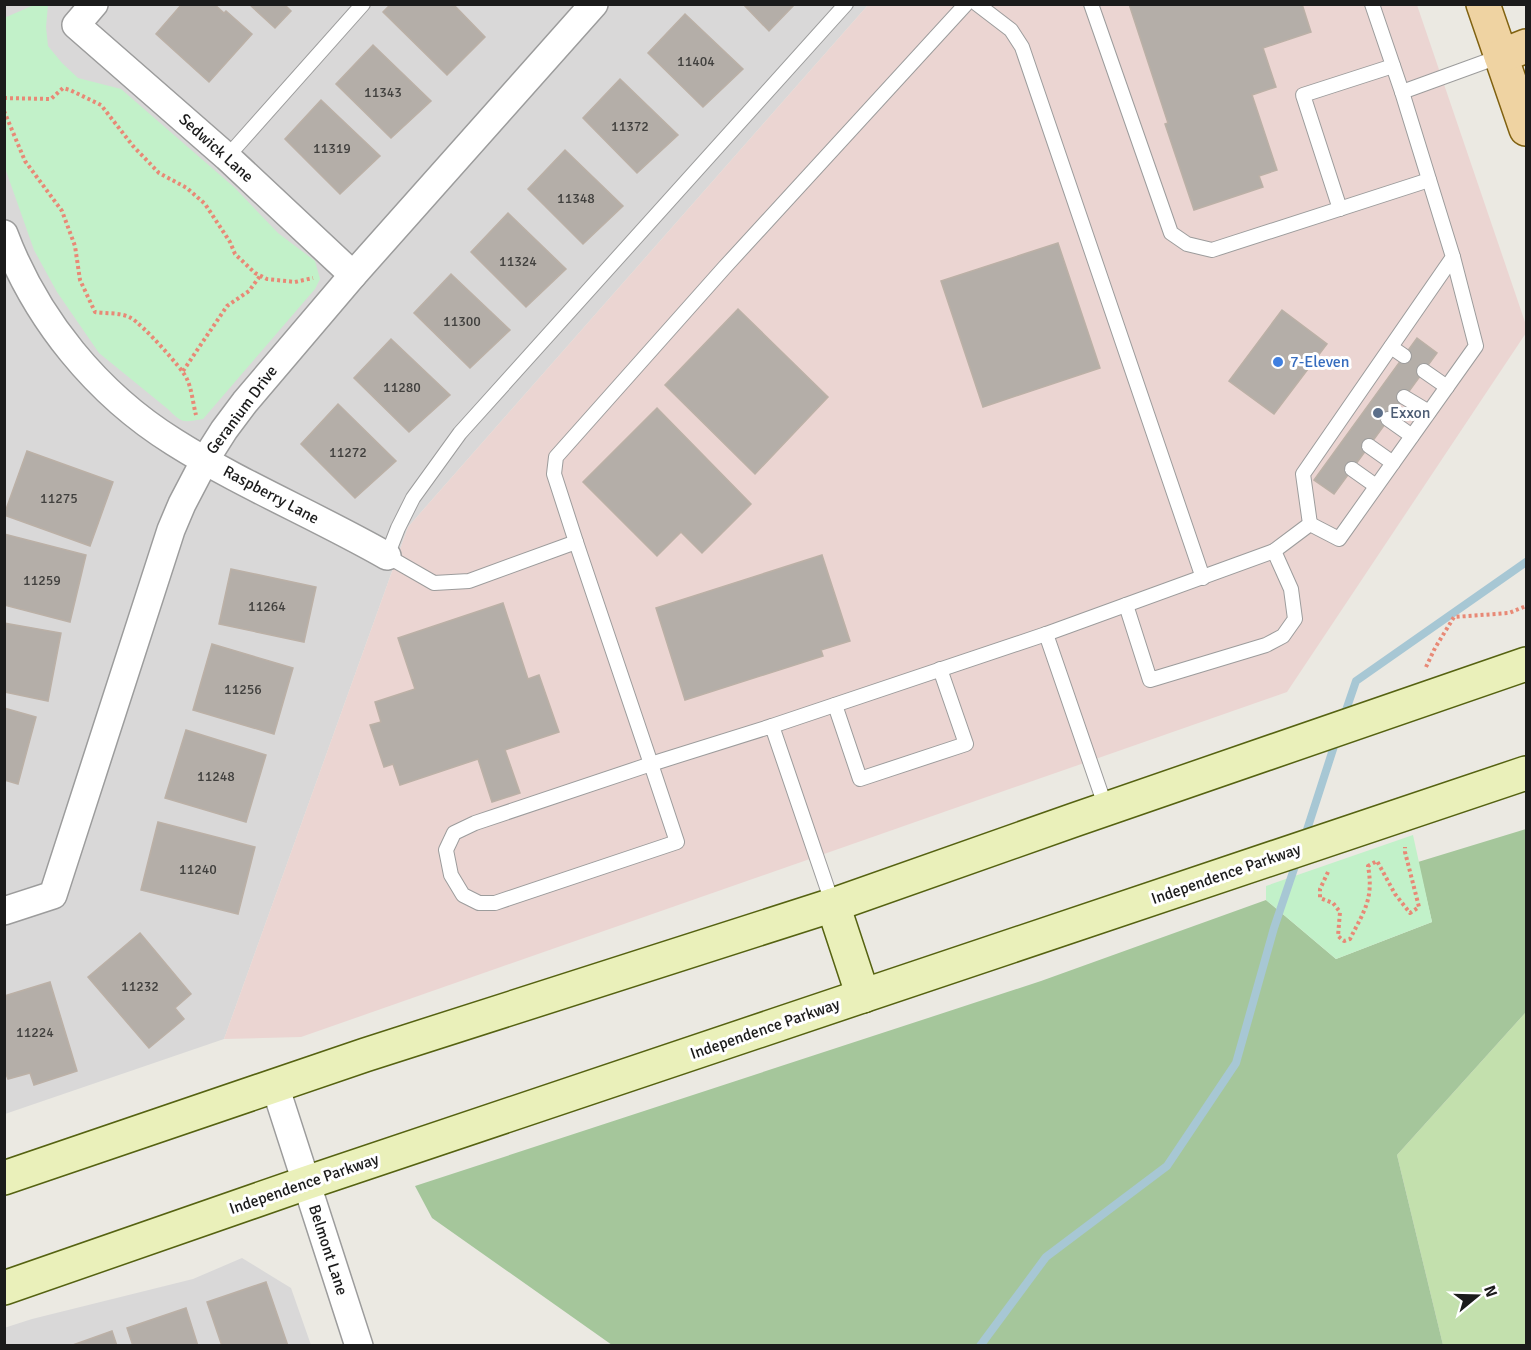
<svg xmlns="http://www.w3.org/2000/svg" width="1531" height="1350" viewBox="0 0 1531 1350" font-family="Signika,sans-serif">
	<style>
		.residential { fill: #d9d8d8 }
		.commercial { fill: #ebd5d2 }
		.grass { fill: #c3e0ad }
		.forest { fill: #a5c69b }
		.park { fill: #c2f1c9 }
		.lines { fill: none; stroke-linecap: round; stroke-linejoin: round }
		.stream { stroke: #a7c7d4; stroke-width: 8 }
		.building { fill: #b4aea8; stroke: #bbb0a6; stroke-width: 1.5 }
		.service-casing { stroke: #9c9c9c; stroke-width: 16 }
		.minor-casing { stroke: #9c9c9c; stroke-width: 30 }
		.secondary-casing { stroke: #556211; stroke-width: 36 }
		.primary-casing { stroke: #806211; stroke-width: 36 }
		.path { stroke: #e88976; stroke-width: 4; stroke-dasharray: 3 3; stroke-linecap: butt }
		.service { stroke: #fff; stroke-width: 14 }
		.minor { stroke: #fff; stroke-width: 27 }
		.secondary { stroke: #eaf0ba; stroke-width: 33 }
		.primary { stroke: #efd3a2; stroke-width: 33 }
		.shop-dot { fill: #3f7fe0; stroke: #fff; stroke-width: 2 }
		.service-dot { fill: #5c6f8a; stroke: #fff; stroke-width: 2 }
		.labels { text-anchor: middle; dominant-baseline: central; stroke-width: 6; stroke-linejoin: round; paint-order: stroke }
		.number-label { font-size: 14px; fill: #41403e }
		.street-label { font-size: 16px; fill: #1b1b1b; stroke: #fff }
		.shop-label { font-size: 16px; fill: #366cbe; stroke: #fff; text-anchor: start }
		.service-label { font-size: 16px; fill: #4e5e75; stroke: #fff; text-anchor: start }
	</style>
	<rect width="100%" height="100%" fill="#ebe9e2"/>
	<!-- residential -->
	<g class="residential">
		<polygon points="4,5 868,5 408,527 224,1039 5,1114"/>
		<polygon points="242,1258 291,1288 311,1345 5,1345 4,1328 32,1319 193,1279"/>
	</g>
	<!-- commercial -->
	<polygon class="commercial" points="868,5 1417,5 1526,325 1526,333 1287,692 301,1037 224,1039 408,527"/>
	<!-- grass -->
	<polygon class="grass" points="1526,1012 1526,1345 1443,1345 1397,1155"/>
	<!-- forest -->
	<polygon class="forest" points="1526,829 1526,1012 1397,1155 1443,1345 612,1345 432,1218 415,1186 1041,981 1266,900 1336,959 1432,922 1418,862"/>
	<!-- park -->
	<g class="park">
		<path d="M34,5h14l-2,22 2,19 14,17 16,15 43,11 114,99 43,45 37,28 5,18 -5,10 -112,130c-18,3 -21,5 -34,-9l-70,-57 -42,-61 -23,-42 -29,-82 -1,-150z"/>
		<polygon points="1413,835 1432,922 1336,959 1266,900 1266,886"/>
	</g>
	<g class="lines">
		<!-- stream -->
		<g class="stream">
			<polyline points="1343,719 1356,681 1526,562"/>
			<polyline points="1304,839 1337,737"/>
			<polyline points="980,1346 1046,1257 1167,1166 1236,1063 1274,928 1297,860"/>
		</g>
	</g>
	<!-- building -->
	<g class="building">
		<polygon points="182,4 214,4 224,13 226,11 252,34 209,82 156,34"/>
		<polygon points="249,4 287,4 286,6 291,11 275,28"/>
		<polygon points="391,4 453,4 485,37 447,75 383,12"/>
		<polygon points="743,4 795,4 769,31"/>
		<polygon points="1129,4 1302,4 1311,32 1263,48 1276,87 1252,95 1277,170 1259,176 1263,187 1194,210 1165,124 1168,123"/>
		<polygon points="685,14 743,69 703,107 648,53"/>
		<polygon points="373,45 431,101 391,138 336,84"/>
		<polygon points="620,79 678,135 637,173 583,118"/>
		<polygon points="321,100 380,156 340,194 285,139"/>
		<polygon points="565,150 623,206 583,244 528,189"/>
		<polygon points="508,213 566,269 526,307 471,252"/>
		<polygon points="1058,243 1100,368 983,407 941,281"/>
		<polygon points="451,274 510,330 470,368 414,313"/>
		<polygon points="738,309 828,397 755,474 665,385"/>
		<polygon points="1282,310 1327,344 1274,414 1229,381"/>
		<polygon points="1417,338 1437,353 1334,494 1314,480"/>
		<polygon points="391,339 450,395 409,432 354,378"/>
		<polygon points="338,404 396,461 355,498 301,444"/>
		<polygon points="657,408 751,504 702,553 681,532 657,556 583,482"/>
		<polygon points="27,451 113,482 90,546 4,515"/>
		<polygon points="4,534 86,555 70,622 4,605"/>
		<polygon points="822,555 850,641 821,650 823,656 685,700 656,608"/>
		<polygon points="231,569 316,587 304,642 219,624"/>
		<polygon points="503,603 528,679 539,675 559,732 505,750 520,793 492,802 478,759 400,785 393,764 384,767 370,725 381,722 375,702 415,689 398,638"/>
		<polygon points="4,623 61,633 48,701 4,692"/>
		<polygon points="212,644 293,668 274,734 193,710"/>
		<polygon points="4,708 36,717 18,784 4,780"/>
		<polygon points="186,730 266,755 246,822 165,798"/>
		<polygon points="158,822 255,847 238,914 141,890"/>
		<polygon points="140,933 191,994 175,1008 184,1019 149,1048 88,977"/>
		<polygon points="50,982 77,1071 34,1085 30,1073 8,1079 4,1069 4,996"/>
		<polygon points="266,1282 288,1346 222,1346 207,1302"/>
		<polygon points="186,1308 198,1346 133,1346 127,1328"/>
		<polygon points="112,1331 117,1346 70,1346"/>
	</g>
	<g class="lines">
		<defs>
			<g id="service">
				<polyline points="977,4 1011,30 1022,47 1203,578"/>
				<polyline points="1091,4 1171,233 1187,244 1212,250 1429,180"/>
				<polyline points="1372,4 1402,92"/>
				<polyline points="227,157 363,4"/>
				<polyline points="1340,209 1303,95 1393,66"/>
				<polyline points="1391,347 1404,356"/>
				<polyline points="1424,371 1447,387"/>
				<polyline points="1404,397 1429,412"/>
				<polyline points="1388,419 1412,436"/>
				<polyline points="1369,446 1393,463"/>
				<polyline points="1352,469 1376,486"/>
				<polyline points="1310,524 1339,539 1476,346 1453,257"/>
				<polyline points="576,542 554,474 556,457 724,268 966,4"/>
				<polyline points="1126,605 1150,680 1266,645 1283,636 1295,619 1291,589 1274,551"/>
				<polyline points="835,705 860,779 966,744 940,669"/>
				<polyline points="772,726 1046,634"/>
				<polygon points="651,764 677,842 495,903 479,903 463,895 451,875 446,850 454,833 475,823"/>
				<polyline points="1106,808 1046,634 1274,551 1310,524 1303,474 1453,257 1402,92 1501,56"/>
				<polyline points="833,905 772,726 651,764 576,542 469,581 434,583 387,556 398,528 413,498 460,433 846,4"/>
			</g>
			<g id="minor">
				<polyline points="94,4 76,25 227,157 353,275"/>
				<path d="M4,234c32,85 93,160 170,208 68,43 143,74 213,114"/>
				<polyline points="4,911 53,895 171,530 182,504 205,460 224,430 245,402 353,275 594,4"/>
				<polyline points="275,1086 359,1346"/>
			</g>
			<g id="secondary">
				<polyline points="833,905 863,996"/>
				<polyline points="4,1178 365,1055 833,905 1074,820 1526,664"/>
				<polyline points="4,1288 306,1183 1526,773"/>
			</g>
			<g id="primary">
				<polyline points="1483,4 1526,129"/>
				<polyline points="1501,56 1526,46"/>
			</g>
		</defs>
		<!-- service casing -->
		<use href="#service" class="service-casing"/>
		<!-- minor casing -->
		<use href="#minor" class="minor-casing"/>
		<!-- secondary casing -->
		<use href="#secondary" class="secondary-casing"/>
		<!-- primary casing -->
		<use href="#primary" class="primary-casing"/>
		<!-- path -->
		<g class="path">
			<polyline points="4,98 51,99 63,88 70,90 101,105 133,146 159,173 187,188 205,204 230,242 235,254 255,273 267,279 295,282 313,278"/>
			<path d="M4,111l21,50 37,50 13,35 5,34 15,32c11,2 26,0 36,6 10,5 52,51 56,61 5,11 6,25 9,36"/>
			<polyline points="183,371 227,306 249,291 260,276"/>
			<polyline points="1426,667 1435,648 1454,617 1509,613 1526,606"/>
			<path d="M1328,872l-8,17v9l13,5 7,9 -2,24 6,5 6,-2c14,-28 24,-40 18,-73l9,-5 18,33 15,19 9,-6 -14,-55v-5"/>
		</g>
		<!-- service -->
		<use href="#service" class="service"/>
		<!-- minor -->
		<use href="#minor" class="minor"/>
		<!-- secondary -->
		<use href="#secondary" class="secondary"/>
		<!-- primary -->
		<use href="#primary" class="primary"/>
	</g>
	<!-- markers -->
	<circle class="shop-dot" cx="1278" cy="362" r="6"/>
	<circle class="service-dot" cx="1378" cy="413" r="6"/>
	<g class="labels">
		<!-- number labels -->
		<g class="number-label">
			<text x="696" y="61">11404</text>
			<text x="383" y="92">11343</text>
			<text x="630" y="126">11372</text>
			<text x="332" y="148">11319</text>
			<text x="576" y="198">11348</text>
			<text x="518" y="261">11324</text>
			<text x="462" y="321">11300</text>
			<text x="402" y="387">11280</text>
			<text x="348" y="452">11272</text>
			<text x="59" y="498">11275</text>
			<text x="42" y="580">11259</text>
			<text x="267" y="606">11264</text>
			<text x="243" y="689">11256</text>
			<text x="216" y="776">11248</text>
			<text x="198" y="869">11240</text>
			<text x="140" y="986">11232</text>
			<text x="35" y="1032">11224</text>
		</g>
		<!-- street labels -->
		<g class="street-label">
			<text transform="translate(216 148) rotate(42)">Sedwick Lane</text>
			<text transform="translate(242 410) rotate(-53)">Geranium Drive</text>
			<text transform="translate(271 495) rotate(28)">Raspberry Lane</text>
			<text transform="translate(1226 874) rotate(-19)">Independence Parkway</text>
			<text transform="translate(765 1029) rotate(-19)">Independence Parkway</text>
			<text transform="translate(304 1184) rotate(-19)">Independence Parkway</text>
			<text transform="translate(328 1250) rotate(72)">Belmont Lane</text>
		</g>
		<!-- shop labels -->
		<g class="shop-label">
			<text x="1290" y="362">7-Eleven</text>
		</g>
		<!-- service labels -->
		<g class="service-label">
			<text x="1390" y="413">Exxon</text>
		</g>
	</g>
	<!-- border -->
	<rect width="1531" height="1350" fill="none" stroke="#1b1b1b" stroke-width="12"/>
	<!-- north arrow -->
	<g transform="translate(1477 1296) rotate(71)" stroke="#ffffff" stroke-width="4.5" paint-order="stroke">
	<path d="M0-4.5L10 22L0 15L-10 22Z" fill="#1b1b1b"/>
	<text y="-9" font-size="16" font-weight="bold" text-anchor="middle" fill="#1b1b1b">N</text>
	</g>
</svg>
